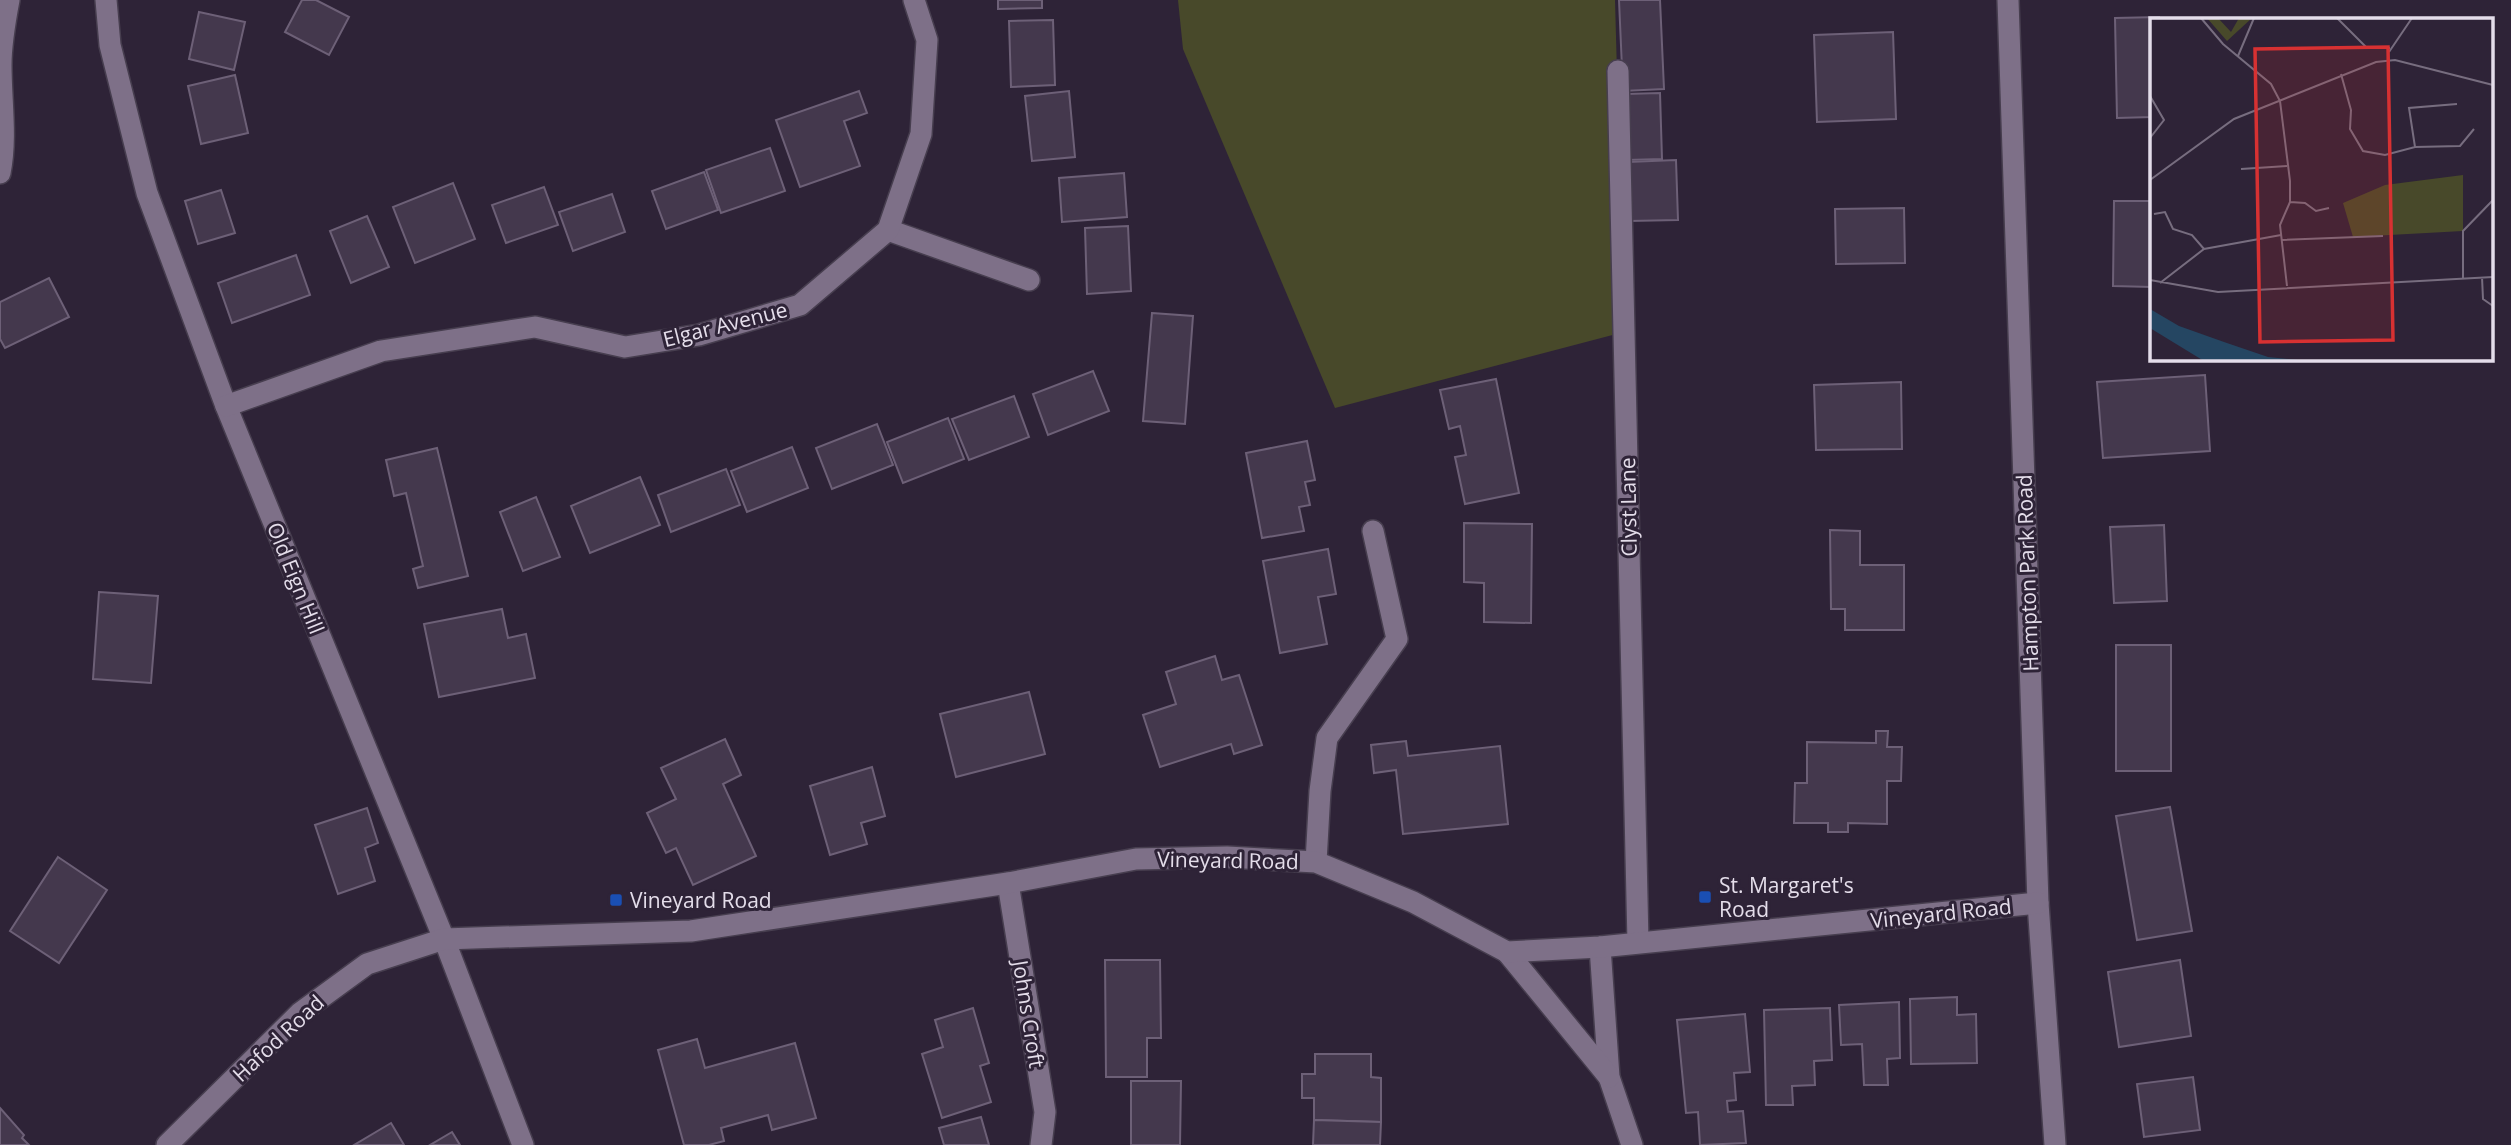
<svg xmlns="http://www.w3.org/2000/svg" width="2511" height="1145" viewBox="0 0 2511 1145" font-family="'Open Sans',sans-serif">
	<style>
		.green { fill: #48492a }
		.building { fill: #44384d; stroke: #6d6077; stroke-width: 2 }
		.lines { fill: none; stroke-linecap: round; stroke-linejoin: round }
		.street-casing { stroke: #473e4f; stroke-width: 24 }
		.secondary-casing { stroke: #473e4f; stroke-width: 24 }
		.street { stroke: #7e7088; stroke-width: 21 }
		.secondary { stroke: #7e7088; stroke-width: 21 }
		.transit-dot { fill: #1a4fb4; stroke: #2e2337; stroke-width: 2.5 }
		.labels { text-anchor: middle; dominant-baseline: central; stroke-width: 6; stroke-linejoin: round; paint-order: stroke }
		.street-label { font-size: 21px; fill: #e4ddea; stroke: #2e2337 }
		.poi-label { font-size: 21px; fill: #e4ddea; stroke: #2e2337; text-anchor: start }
		.inset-road { fill: none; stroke: #776d7f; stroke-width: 2 }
		.view { fill: #d73132; fill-opacity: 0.15; stroke: #d73132; stroke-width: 3.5 }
		.inset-edge { fill: none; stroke: #e4ddea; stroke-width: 3.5 }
	</style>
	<rect width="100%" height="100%" fill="#2e2337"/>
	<!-- green -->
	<polygon class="green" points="1178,0 1615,0 1624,332 1335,408 1183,49"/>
	<!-- building -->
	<g class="building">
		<polygon points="302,0 316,0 349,17 329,55 285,32"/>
		<polygon points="998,0 1042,0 1042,8 998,9"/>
		<polygon points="1619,0 1660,0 1664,89 1623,91"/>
		<polygon points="199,12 245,22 234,70 189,59"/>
		<polygon points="2159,17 2159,19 2152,19 2152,117 2117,118 2115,18"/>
		<polygon points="1053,20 1055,85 1011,87 1009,21"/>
		<polygon points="1893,32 1896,119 1817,122 1814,35"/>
		<polygon points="235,75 248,133 201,144 188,86"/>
		<polygon points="859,91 867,113 844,121 860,166 800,187 776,120"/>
		<polygon points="1069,91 1075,157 1032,161 1025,96"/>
		<polygon points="1660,93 1662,159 1627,160 1625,94"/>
		<polygon points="770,148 785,191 721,213 706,170"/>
		<polygon points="1676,160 1678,220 1629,221 1628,162"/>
		<polygon points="704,172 718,210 666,229 652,191"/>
		<polygon points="1124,173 1127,217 1062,222 1059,178"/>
		<polygon points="453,183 475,239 415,263 393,207"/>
		<polygon points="544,187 558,225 506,243 492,205"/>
		<polygon points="221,190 235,233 198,244 185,201"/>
		<polygon points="612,194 625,232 573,251 559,212"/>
		<polygon points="2114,201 2152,201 2152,287 2113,286"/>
		<polygon points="1904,208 1905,263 1836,264 1835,209"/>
		<polygon points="367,216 389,267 351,283 330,231"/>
		<polygon points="1128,226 1131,291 1087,294 1085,228"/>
		<polygon points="296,255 310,295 232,323 218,283"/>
		<polygon points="49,278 69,317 5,348 0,339 0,302"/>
		<polygon points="1152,313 1193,316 1185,424 1143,421"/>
		<polygon points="1093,371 1109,411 1048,435 1033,394"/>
		<polygon points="2205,375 2210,451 2103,458 2097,382"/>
		<polygon points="1496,379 1519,493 1465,504 1455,457 1466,455 1460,426 1449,429 1440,390"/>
		<polygon points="1901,382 1902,449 1816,450 1814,385"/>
		<polygon points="1014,396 1029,437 969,460 952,419"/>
		<polygon points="948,418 964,459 903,483 887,442"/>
		<polygon points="877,424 893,465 832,489 816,448"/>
		<polygon points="1307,441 1315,480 1305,482 1310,505 1299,507 1304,531 1262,538 1246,453"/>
		<polygon points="792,447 808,488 747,512 731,471"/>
		<polygon points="437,448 468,576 418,588 413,569 423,566 406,493 394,496 386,460"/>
		<polygon points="726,469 740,505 671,532 658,495"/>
		<polygon points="640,477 660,525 590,553 571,506"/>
		<polygon points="536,497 560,557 523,571 500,512"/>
		<polygon points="1464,523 1532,524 1531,623 1484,622 1484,583 1464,582"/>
		<polygon points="2164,525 2167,601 2114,603 2110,527"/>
		<polygon points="1830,530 1860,531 1860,565 1904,565 1904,630 1845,630 1845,609 1831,609"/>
		<polygon points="1328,549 1336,594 1318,597 1327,644 1280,653 1263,561"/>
		<polygon points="99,592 158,596 151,683 93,679"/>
		<polygon points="502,609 508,638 526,634 535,678 439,697 424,624"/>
		<rect x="2116" y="645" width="55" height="126"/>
		<polygon points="1215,656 1222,680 1239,675 1262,745 1234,754 1231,744 1160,767 1143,715 1176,704 1166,672"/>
		<polygon points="1029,692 1045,754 956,777 940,714"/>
		<polygon points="1876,731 1888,731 1887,747 1902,747 1901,781 1887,781 1887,824 1848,823 1848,832 1828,832 1828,823 1794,823 1795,783 1807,783 1807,742 1876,743"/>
		<polygon points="725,739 741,775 723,784 756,856 693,885 676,848 666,853 647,813 676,799 661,768"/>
		<polygon points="1406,741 1408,756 1500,746 1508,824 1403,834 1396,770 1374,773 1371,745"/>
		<polygon points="872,767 885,816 861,823 867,844 830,855 810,786"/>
		<polygon points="2170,807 2192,931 2137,940 2116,816"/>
		<polygon points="367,808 378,843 365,848 375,881 338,894 315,825"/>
		<polygon points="58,857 107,890 59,963 10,931"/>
		<polygon points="1105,960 1160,960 1161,1038 1147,1038 1147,1077 1106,1077"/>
		<polygon points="2180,960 2191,1036 2119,1047 2108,972"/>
		<polygon points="1957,997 1957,1015 1976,1014 1977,1063 1911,1064 1910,999"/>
		<polygon points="1899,1002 1900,1058 1887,1059 1888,1085 1864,1085 1862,1044 1841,1045 1839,1005"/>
		<polygon points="973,1008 989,1063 980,1066 991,1102 942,1118 922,1054 943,1047 935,1020"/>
		<polygon points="1830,1008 1832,1060 1814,1061 1815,1085 1792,1086 1793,1105 1766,1105 1764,1010"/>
		<polygon points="1745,1014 1750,1072 1734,1073 1736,1100 1727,1101 1728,1112 1743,1111 1746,1143 1700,1145 1698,1112 1686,1113 1677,1020"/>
		<polygon points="697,1039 705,1068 795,1043 816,1118 772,1130 768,1115 721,1128 724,1141 709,1145 684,1145 658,1050"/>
		<polygon points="1315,1054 1371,1054 1371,1077 1381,1078 1381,1122 1314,1120 1314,1098 1302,1098 1302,1074 1315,1074"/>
		<polygon points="2193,1077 2200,1130 2144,1137 2137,1084"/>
		<polygon points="1131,1081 1181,1081 1180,1145 1131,1145"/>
		<polygon points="0,1108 24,1135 22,1138 29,1145 0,1145"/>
		<polygon points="981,1117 989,1145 944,1145 939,1128"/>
		<polygon points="1314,1120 1381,1122 1380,1145 1313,1145"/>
		<polygon points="391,1123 404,1145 354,1145"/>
		<polygon points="452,1132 460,1145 430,1145"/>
	</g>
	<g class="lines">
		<defs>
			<g id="street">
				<polyline points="106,0 110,45 147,193 226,406 444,939 523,1145"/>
				<polyline points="1618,71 1638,942"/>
				<path d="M0,173c7,-35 1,-72 1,-108 0,-22 4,-44 8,-65"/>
				<polyline points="888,230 1029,280"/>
				<polyline points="226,406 381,351 535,327 625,347 699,335 800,305 888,230 921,134 927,40 914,0"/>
				<polyline points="1316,862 1320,791 1327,738 1397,639 1373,531"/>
				<polyline points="1008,883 1045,1112 1041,1145"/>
				<polyline points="1600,947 1609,1077 1632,1145"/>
				<polyline points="1507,952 1609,1077"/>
			</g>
			<g id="secondary">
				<polyline points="2008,0 2038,903 2055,1145"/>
				<polyline points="167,1145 300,1013 367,964 444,939 691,931 1008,883 1136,859 1227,857 1316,862 1413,902 1507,952 1600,947 2038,903"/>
			</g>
		</defs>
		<!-- street casing -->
		<use href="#street" class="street-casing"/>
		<!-- secondary casing -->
		<use href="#secondary" class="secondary-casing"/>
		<!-- street -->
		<use href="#street" class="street"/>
		<!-- secondary -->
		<use href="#secondary" class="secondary"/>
	</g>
	<!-- markers -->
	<g class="transit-dot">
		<rect x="1698" y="890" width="14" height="14" rx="3.5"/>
		<rect x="609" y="893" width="14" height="14" rx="3.5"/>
	</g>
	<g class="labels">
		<!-- street labels -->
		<g class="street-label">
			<text transform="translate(725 324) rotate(-14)">Elgar Avenue</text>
			<text transform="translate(1628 507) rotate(-91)">Clyst Lane</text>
			<text transform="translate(2027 573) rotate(-92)">Hampton Park Road</text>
			<text transform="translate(296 578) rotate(68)">Old Eign Hill</text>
			<text transform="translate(1228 860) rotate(1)">Vineyard Road</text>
			<text transform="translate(1941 913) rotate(-6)">Vineyard Road</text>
			<text transform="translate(1029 1014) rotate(81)">Johns Croft</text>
			<text transform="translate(278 1038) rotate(-43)">Hafod Road</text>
		</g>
		<!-- poi labels -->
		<g class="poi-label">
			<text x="1719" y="885">St. Margaret's<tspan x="1719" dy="24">Road</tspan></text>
			<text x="630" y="900">Vineyard Road</text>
		</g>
	</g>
	<!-- overview -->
	<g transform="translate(2150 18)">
		<rect width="343" height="343" fill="#2e2337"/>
		<path d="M57,0h11l13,14 8,-14h13l-25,23zM313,157v56l-110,6 -10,-34 42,-18z" fill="#48492a"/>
		<path d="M0,291l29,17 45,16 44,15 39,4h-103l-54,-33z" fill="#254662"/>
		<path class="inset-road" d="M51,0l22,26 48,40 9,17 10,80v21l-10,23 7,61M187,0l29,29 24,1M239,34l23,-34M88,38l16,-38M191,56l10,36 -1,19 13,22 22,4 30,-8 45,-1 14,-17M0,78l14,24 -14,18M265,129l-6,-39 48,-4M91,151l46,-3M0,162l84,-61 142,-57 19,-2 98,25M140,184l15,1 11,8 13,-3M4,196l11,-2 8,17 19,6 12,14M132,222l101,-4M332,259l1,22 10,7M313,260v-47l30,-31M0,262l68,12 275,-15M10,265l44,-34 77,-14"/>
		<path class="view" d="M238,29l5,293 -133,2 -5,-293z"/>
		<rect width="343" height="343" class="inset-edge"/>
	</g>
</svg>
